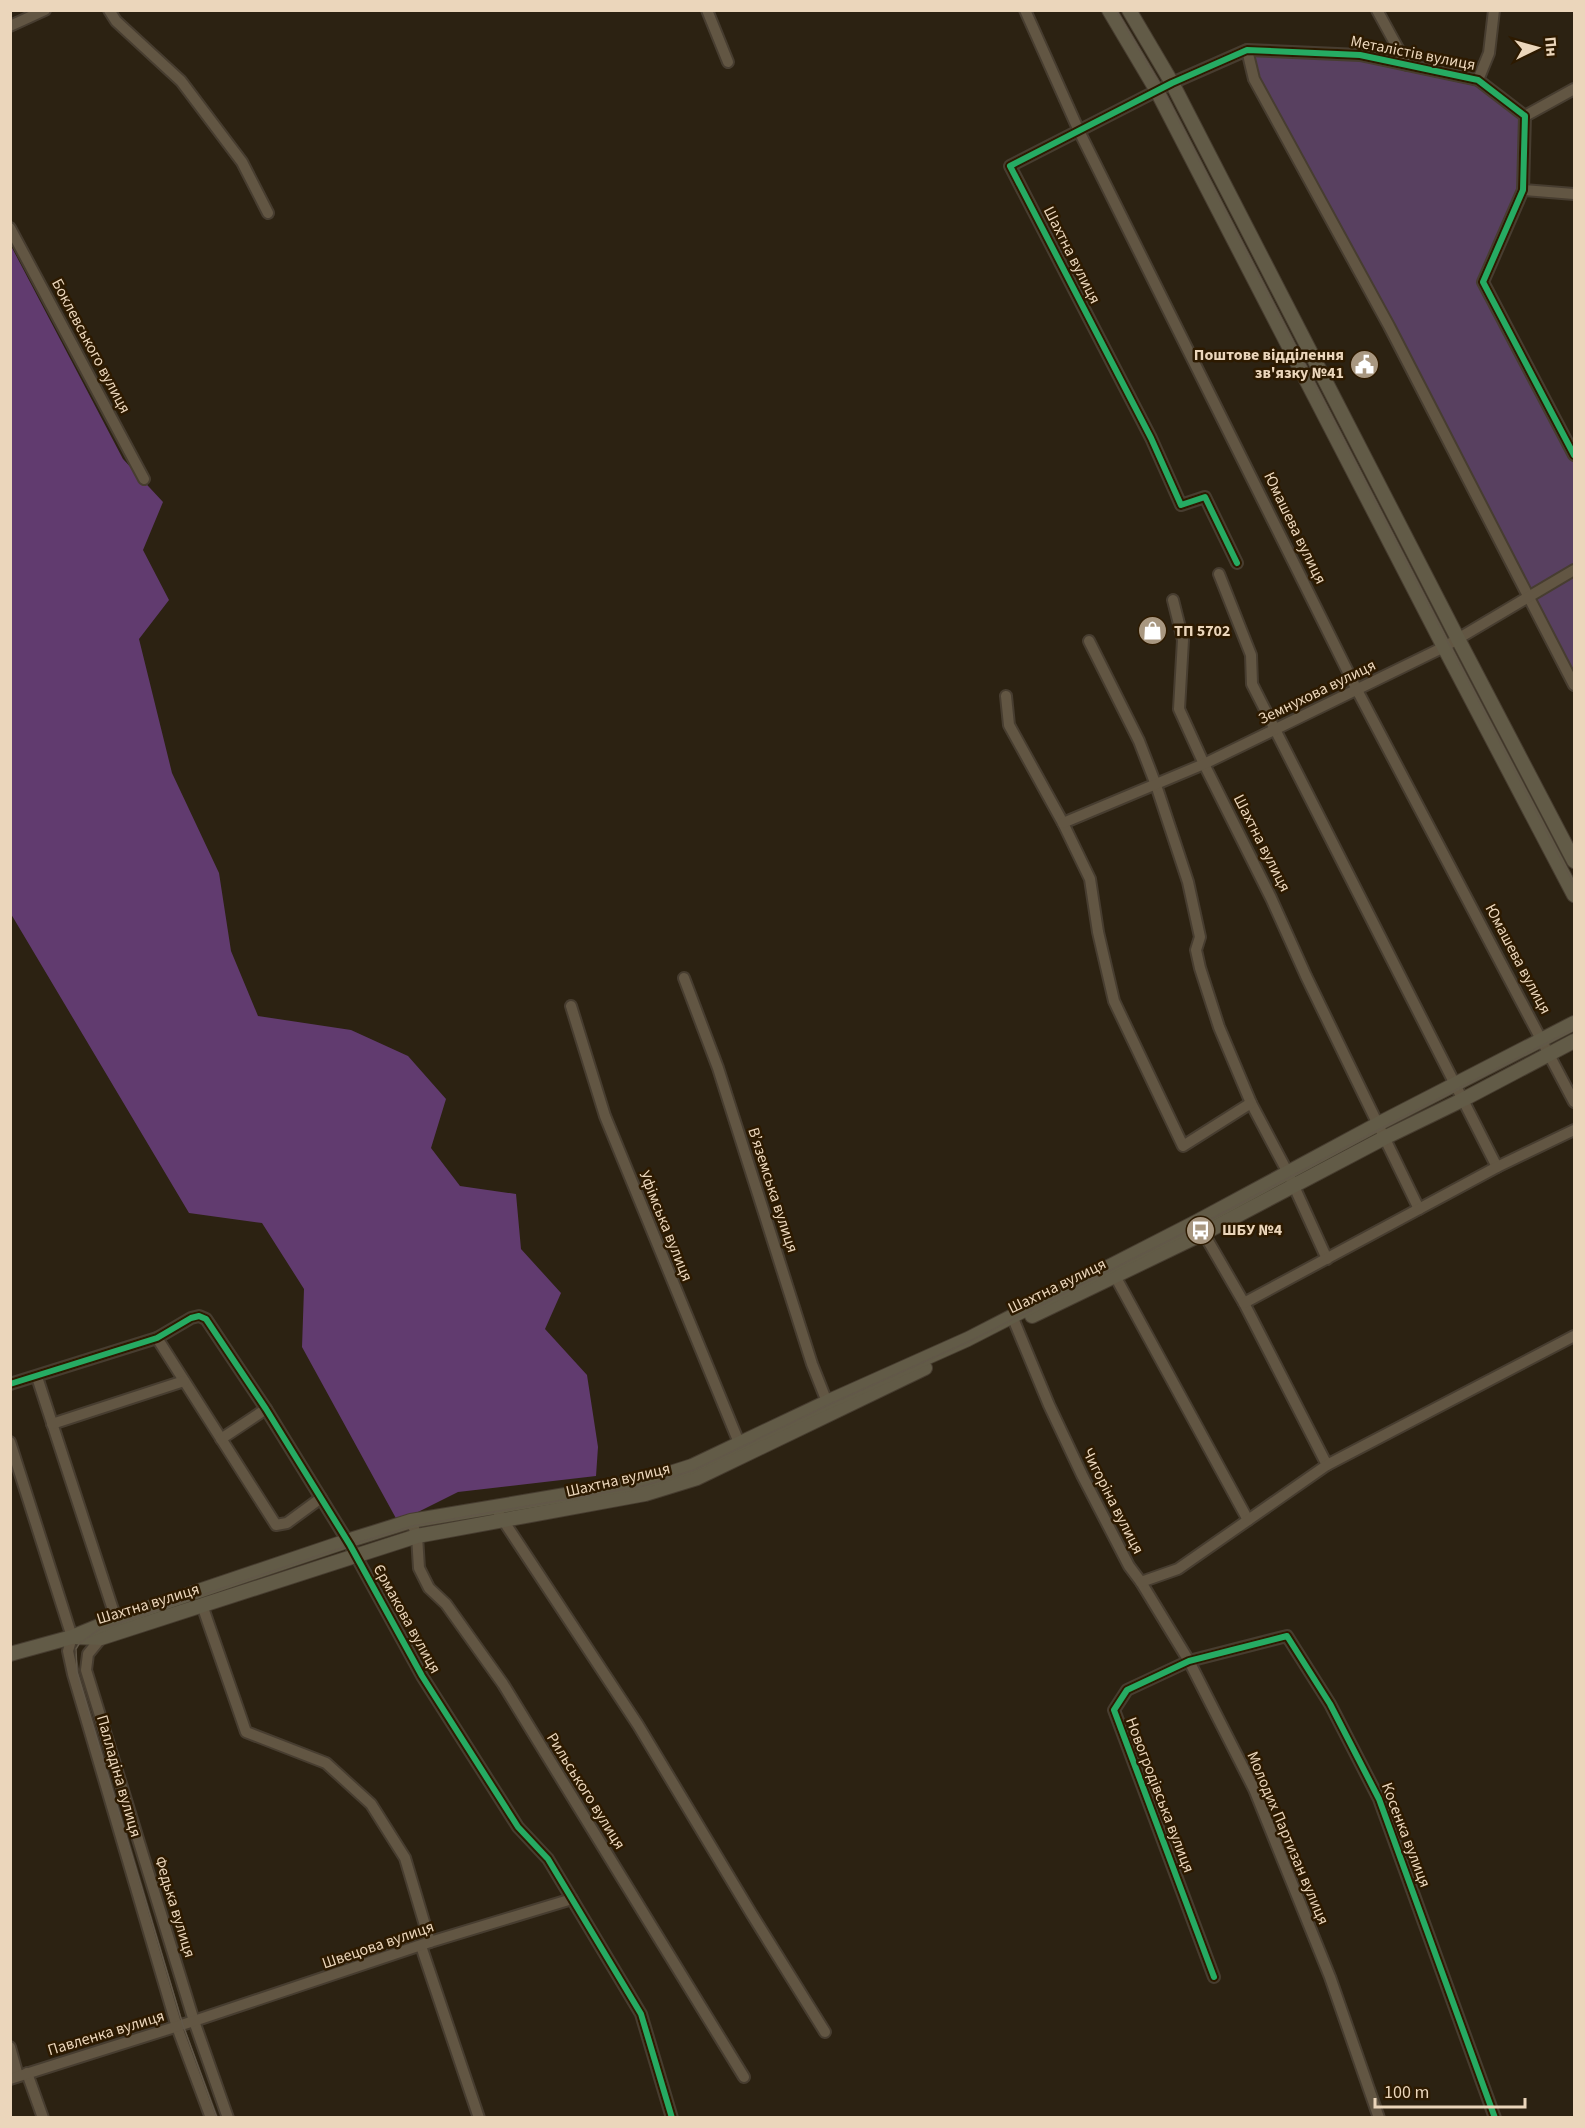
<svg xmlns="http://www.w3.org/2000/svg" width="1585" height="2128" viewBox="0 0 1585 2128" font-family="'Source Sans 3',sans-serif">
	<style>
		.green { fill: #584060 }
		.forest { fill: #613b6f }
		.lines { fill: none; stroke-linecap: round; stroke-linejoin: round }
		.minor-casing { stroke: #473d30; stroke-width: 14 }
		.major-casing { stroke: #473d30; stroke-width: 16 }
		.minor { stroke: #625643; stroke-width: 10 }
		.major { stroke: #625b47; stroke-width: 14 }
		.tram { stroke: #625849; stroke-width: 1.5 }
		.cycleway-casing { stroke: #2d1a00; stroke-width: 10 }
		.cycleway { stroke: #26ab63; stroke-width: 6 }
		.labels { text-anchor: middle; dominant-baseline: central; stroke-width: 5; stroke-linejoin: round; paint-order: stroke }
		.street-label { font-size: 16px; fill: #ebd6bb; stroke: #2d1a00 }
		.poi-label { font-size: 16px; font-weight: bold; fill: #ebd6bb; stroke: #2d1a00; text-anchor: start }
	</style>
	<rect width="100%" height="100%" fill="#2c2212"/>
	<!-- green -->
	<polygon class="green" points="1254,55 1359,61 1476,86 1519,119 1517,189 1478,283 1574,464 1574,673 1394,323 1259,78"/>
	<!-- forest -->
	<polygon class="forest" points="10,244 123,459 163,502 143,550 169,600 139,639 172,773 219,873 231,951 258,1016 351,1030 408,1056 446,1099 431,1148 460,1186 516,1194 521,1249 561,1293 545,1329 587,1375 598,1447 596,1476 458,1492 398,1522 302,1347 304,1289 262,1223 189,1213 11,914"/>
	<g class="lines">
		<defs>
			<g id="minor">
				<polyline points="109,10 116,21 181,81 242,162 268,213"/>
				<polyline points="707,10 728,62"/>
				<polyline points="1025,10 1079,131 1357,690 1574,1102"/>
				<polyline points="1377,10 1407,65"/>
				<polyline points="10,26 45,10"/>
				<polyline points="1247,50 1254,79 1389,326 1574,685"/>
				<polyline points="1478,80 1489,53 1494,10"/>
				<polyline points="1525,116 1574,89"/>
				<polyline points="1523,190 1574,194"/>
				<polyline points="10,228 144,479"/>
				<polyline points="1237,563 1205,497 1181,505 1151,438 1010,166 1172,83 1247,50 1360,55 1478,80 1525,116 1523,190 1483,282 1574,455"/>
				<polyline points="1219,574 1251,655 1252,684 1497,1167"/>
				<polyline points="1173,600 1183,640 1179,709 1204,764 1271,898 1306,976 1419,1209"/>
				<polyline points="1089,641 1139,741 1156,785 1188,882 1200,937 1196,950 1200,968 1219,1027 1251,1103 1288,1173 1327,1259"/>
				<polyline points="1006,696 1009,725 1063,823 1090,879 1098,932 1114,1001 1183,1146 1251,1103"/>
				<polyline points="1063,823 1204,764 1444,647 1574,570"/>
				<polyline points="684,978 718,1068 812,1364 829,1407"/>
				<polyline points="571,1006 605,1116 742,1450"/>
				<polyline points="1200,1227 1244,1303 1327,1465"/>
				<polyline points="1115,1276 1248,1520"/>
				<polyline points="1244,1303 1497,1167 1574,1130"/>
				<polyline points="1012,1316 1049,1405 1082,1475 1129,1566 1141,1582 1189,1661 1254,1789 1330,1977 1379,2118"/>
				<polyline points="157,1338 276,1525 287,1523 321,1498"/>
				<polyline points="37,1377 116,1619"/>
				<polyline points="10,1384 157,1338 191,1318 199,1316 206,1319 266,1409 350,1545 422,1676 518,1827 548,1859 641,2014 672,2118"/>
				<polyline points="52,1424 184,1381"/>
				<polyline points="221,1439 266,1409"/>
				<polyline points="10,1442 72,1637 68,1651 73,1674 177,2027 211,2118"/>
				<polyline points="499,1514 638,1725 751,1913 825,2032"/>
				<polyline points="411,1521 417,1536 419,1568 429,1588 446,1604 503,1684 744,2077"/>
				<polyline points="1141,1582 1178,1569 1327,1465 1574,1336"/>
				<polyline points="202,1605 246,1732 326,1763 371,1804 405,1858 430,1942"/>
				<polyline points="101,1638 88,1654 86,1670 194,2021 228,2118"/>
				<polyline points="421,1946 479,2118"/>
				<polyline points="1214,1977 1114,1710 1127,1690 1189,1661 1287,1636 1330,1704 1379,1799 1495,2118"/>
				<polyline points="10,2047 18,2076"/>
				<polyline points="27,2073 43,2118"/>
				<polyline points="10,2079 194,2021 430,1942 572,1899"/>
			</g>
			<g id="major">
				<polyline points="1109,10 1157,91 1444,647 1574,895"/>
				<polyline points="1129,10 1172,83 1458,639 1574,861"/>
				<polyline points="1032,1316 1204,1233 1384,1138 1464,1099 1574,1041"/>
				<polyline points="74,1637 101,1638 417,1536 645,1494 697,1478 925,1368"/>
				<polyline points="10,1654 72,1637 116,1619 347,1541 411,1521 642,1482 692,1466 827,1402 968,1339 1196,1222 1378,1124 1574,1023"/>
			</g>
		</defs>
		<!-- minor casing -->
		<use href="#minor" class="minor-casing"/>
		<!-- major casing -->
		<use href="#major" class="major-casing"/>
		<!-- minor -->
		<use href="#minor" class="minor"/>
		<!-- major -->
		<use href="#major" class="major"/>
		<!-- tram -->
		<g class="tram">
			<polyline points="1116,10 1162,88 1449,644 1574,884"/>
			<polyline points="217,2118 183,2025 77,1672 76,1649 79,1644 98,1630 350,1545 413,1526 643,1486 694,1470 828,1405 968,1342 1198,1226 1380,1129 1574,1029"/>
		</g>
		<defs>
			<g id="cycleway">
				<polyline points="1237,563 1205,497 1181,505 1151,438 1010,166 1172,83 1247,50 1360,55 1478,80 1525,116 1523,190 1483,282 1574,455"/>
				<polyline points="10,1384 157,1338 191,1318 199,1316 206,1319 266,1409 350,1545 422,1676 518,1827 548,1859 641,2014 672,2118"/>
				<polyline points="1214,1977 1114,1710 1127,1690 1189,1661 1287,1636 1330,1704 1379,1799 1495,2118"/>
			</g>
		</defs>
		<!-- cycleway casing -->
		<use href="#cycleway" class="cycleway-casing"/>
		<!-- cycleway -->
		<use href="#cycleway" class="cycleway"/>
	</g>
	<!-- icons -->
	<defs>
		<symbol id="civic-disc" viewBox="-11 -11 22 22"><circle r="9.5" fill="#a89780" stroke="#2d1a00"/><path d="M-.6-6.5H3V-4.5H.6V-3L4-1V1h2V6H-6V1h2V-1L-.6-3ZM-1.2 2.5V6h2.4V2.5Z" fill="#fff"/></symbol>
		<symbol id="shop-disc" viewBox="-11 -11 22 22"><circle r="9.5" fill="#a89780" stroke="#2d1a00"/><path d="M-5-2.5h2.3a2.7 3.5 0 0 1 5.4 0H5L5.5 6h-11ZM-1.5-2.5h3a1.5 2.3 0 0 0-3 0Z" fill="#fff"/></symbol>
		<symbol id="bus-disc" viewBox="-11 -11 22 22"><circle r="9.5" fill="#a89780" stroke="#2d1a00"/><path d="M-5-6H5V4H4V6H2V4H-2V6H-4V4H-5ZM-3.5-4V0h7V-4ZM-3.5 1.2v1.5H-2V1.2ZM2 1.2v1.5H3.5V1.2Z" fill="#fff"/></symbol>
	</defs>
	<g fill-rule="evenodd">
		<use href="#civic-disc" x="1348" y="348" width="33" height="33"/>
		<use href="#shop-disc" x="1136" y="614" width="33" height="33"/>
		<use href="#bus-disc" x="1184" y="1214" width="33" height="33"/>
	</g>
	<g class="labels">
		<!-- street labels -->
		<g class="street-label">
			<text transform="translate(1413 53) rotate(11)">Металістів вулиця</text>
			<text transform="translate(1072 255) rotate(63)">Шахтна вулиця</text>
			<text transform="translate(91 346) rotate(62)">Боклевського вулиця</text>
			<text transform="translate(1295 528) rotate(64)">Юмашева вулиця</text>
			<text transform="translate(1317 692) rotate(-26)">Земнухова вулиця</text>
			<text transform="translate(1262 843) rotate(63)">Шахтна вулиця</text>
			<text transform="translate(1518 959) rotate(62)">Юмашева вулиця</text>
			<text transform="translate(773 1190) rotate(72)">В’яземська вулиця</text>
			<text transform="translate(666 1226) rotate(68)">Уфімська вулиця</text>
			<text transform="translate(1057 1286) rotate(-26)">Шахтна вулиця</text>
			<text transform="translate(618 1480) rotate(-13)">Шахтна вулиця</text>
			<text transform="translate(1113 1501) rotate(63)">Чигоріна вулиця</text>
			<text transform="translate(148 1604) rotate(-17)">Шахтна вулиця</text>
			<text transform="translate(407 1619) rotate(61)">Єрмакова вулиця</text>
			<text transform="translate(119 1776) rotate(74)">Палладіна вулиця</text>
			<text transform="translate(586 1791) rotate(58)">Рильського вулиця</text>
			<text transform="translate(1160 1795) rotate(69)">Новогродівська вулиця</text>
			<text transform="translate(1406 1835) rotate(69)">Косенка вулиця</text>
			<text transform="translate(1288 1838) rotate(67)">Молодих Партизан вулиця</text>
			<text transform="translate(175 1907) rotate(73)">Федька вулиця</text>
			<text transform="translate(378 1945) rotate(-19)">Швецова вулиця</text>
			<text transform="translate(106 2033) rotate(-17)">Павленка вулиця</text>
		</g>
		<!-- poi labels -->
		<g class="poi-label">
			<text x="1344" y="355" text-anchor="end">Поштове відділення<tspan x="1344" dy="18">зв'язку №41</tspan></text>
			<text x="1174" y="631">ТП 5702</text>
			<text x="1222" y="1230">ШБУ №4</text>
		</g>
	</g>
	<!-- border -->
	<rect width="1585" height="2128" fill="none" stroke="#ebd6bb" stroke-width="24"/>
	<!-- north arrow -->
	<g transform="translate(1537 48) rotate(85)" stroke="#2d1a00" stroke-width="4.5" paint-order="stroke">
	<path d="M0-4.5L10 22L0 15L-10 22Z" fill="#ebd6bb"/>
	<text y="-9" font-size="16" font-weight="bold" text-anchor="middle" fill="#ebd6bb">Пн</text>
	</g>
	<!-- scale -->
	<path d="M1375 2098v9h150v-9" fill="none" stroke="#ebd6bb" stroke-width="3"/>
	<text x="1384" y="2098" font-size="18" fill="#ebd6bb" stroke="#2d1a00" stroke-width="4.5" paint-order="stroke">100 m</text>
</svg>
